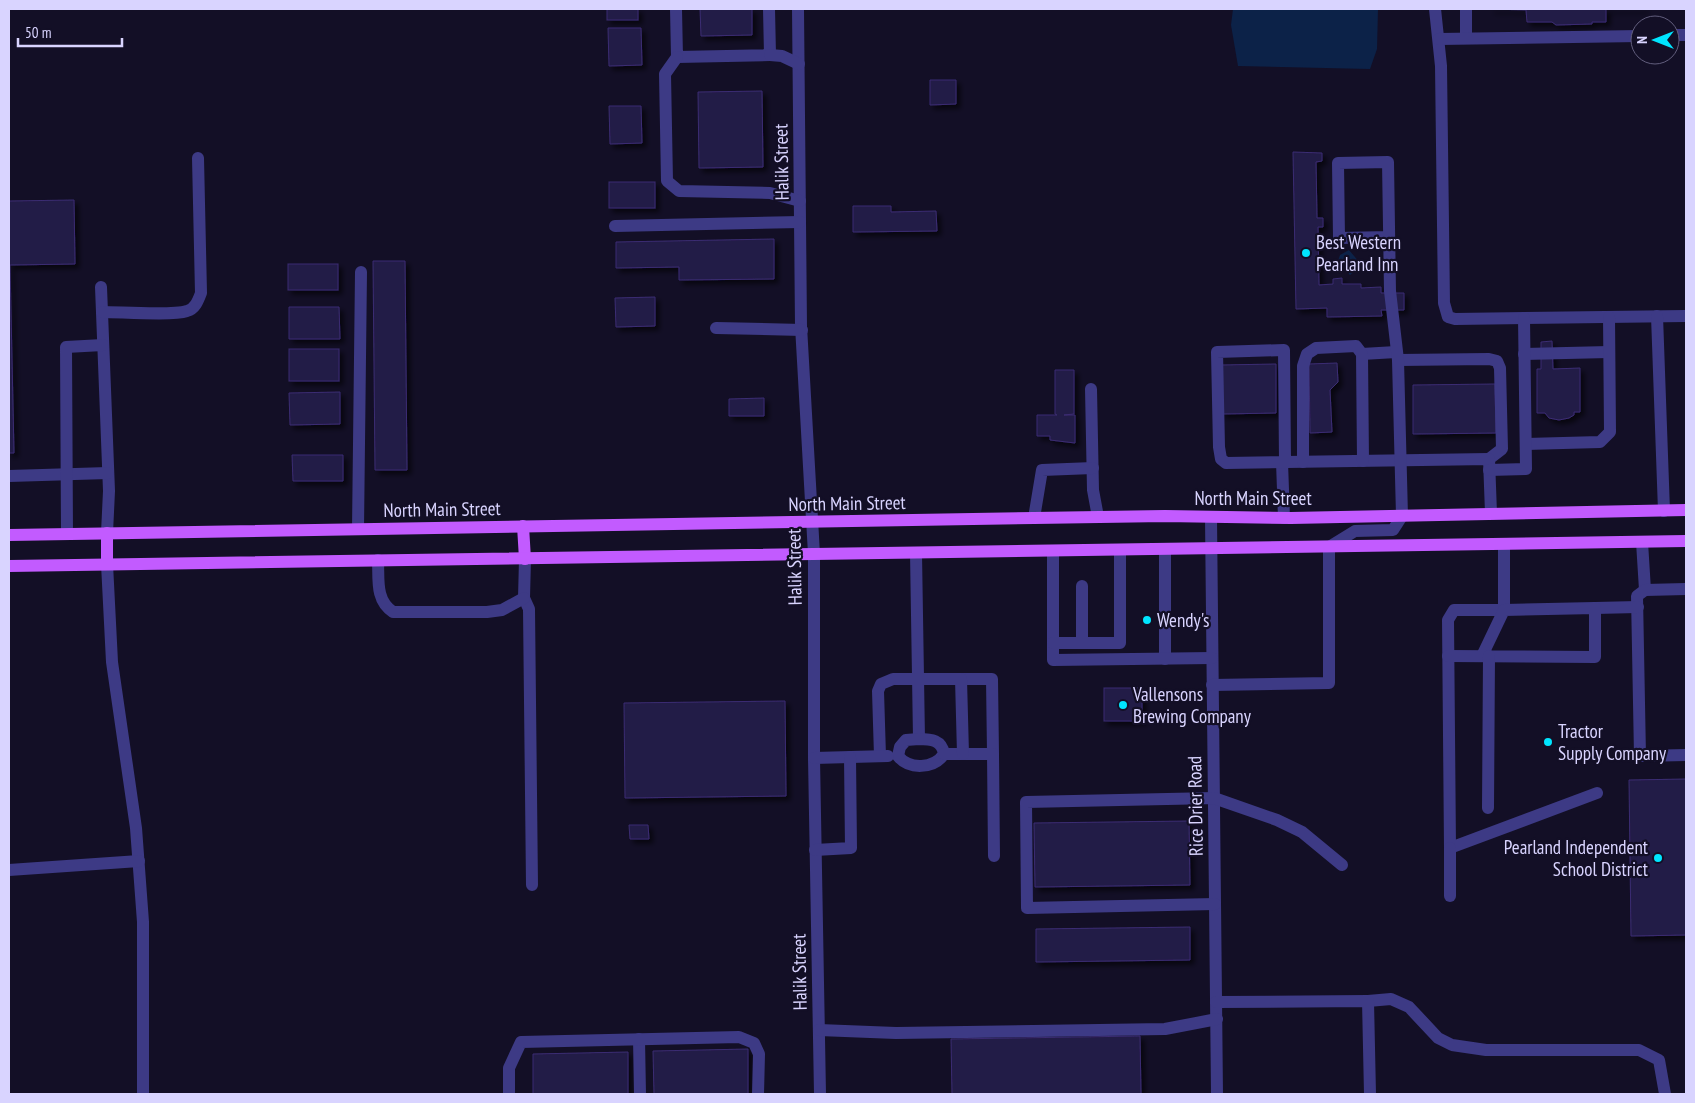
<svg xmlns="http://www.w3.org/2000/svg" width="1695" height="1103" viewBox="0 0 1695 1103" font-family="'PT Sans Narrow',sans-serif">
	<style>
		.water { fill: #0c2248 }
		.building { fill: #241b47; stroke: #3b2d73; filter: url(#shadow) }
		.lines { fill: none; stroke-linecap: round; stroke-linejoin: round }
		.minor { stroke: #3d3a85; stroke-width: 12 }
		.major { stroke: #c25bff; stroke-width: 12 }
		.poi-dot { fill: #00e5ff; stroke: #130f26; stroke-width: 2 }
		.labels { text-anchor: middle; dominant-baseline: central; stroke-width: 4.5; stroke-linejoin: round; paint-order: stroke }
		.street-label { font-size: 19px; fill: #d9d4ff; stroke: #130f26 }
		.poi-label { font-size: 19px; fill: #d9d4ff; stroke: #130f26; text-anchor: start }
	</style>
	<defs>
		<filter id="shadow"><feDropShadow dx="4" dy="4" stdDeviation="2.5" flood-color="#0009"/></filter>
	</defs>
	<rect width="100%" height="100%" fill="#130f26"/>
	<!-- water -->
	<g class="water">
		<polygon points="1233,9 1378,9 1377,49 1370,69 1238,66 1231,25"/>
		<polygon points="1349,250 1360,263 1359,268 1350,275 1338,261 1340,255"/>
	</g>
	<!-- building -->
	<g class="building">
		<rect x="607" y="9" width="31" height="11"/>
		<polygon points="700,9 752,9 752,35 701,36"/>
		<polygon points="1490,9 1645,9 1606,9 1606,22 1592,22 1592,24 1556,25 1552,22 1527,22 1526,10"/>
		<polygon points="608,28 641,28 642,65 609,66"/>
		<polygon points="930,80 956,80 956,104 930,105"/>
		<polygon points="762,91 763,167 699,168 698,92"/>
		<polygon points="609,106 641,106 642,143 610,144"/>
		<polygon points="1293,152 1322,153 1322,161 1316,162 1317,218 1323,218 1323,227 1318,227 1319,285 1333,284 1333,279 1342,278 1342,284 1361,284 1361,288 1381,287 1381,293 1404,293 1404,310 1381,310 1382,316 1327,317 1327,308 1296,309"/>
		<rect x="609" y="182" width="46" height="26"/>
		<polygon points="74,200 75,264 10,265 14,453 9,453 9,201"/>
		<polygon points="853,206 891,206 891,212 936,211 937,231 853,232"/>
		<polygon points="774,239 774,279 679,280 679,267 616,268 616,242"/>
		<polygon points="373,261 405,261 407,470 375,470"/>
		<rect x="288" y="264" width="50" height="26"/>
		<polygon points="655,297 655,326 616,327 615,298"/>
		<polygon points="289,307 339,307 340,339 289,339"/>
		<polygon points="1552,341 1553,369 1580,368 1580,412 1574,412 1574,415 1569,418 1559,420 1549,418 1545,413 1537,413 1537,369 1541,369 1541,342"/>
		<rect x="289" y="349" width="50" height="32"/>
		<polygon points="1337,363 1338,382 1330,390 1332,432 1310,433 1309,364"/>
		<polygon points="1276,364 1276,413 1222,414 1221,365"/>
		<polygon points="1055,370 1074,370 1074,414 1064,415 1075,415 1075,443 1050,440 1050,436 1037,436 1037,415 1057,415 1055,414"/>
		<polygon points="1495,384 1496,433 1413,434 1413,385"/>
		<polygon points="340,392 340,424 290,425 289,393"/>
		<polygon points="764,398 764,416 729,416 729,399"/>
		<polygon points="292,455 343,455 343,481 293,481"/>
		<rect x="1104" y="688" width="38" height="33"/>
		<polygon points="785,701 786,796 625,798 624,703"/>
		<polygon points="1686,779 1686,935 1631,936 1629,780"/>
		<polygon points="1189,821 1190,885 1035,887 1034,823"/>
		<polygon points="629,825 648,825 649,839 630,839"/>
		<polygon points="1190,927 1190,960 1036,962 1036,929"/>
		<polygon points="1140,1036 1141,1094 952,1094 951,1039"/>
		<polygon points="748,1049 748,1094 654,1094 653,1051"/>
		<polygon points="628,1052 628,1094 533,1094 533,1054"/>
	</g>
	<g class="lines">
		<!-- minor -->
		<g class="minor">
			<polyline points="676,9 677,57 770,55 769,9"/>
			<polyline points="798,9 801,326 814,554 814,758 820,1094"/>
			<polyline points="1435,9 1441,66 1444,303 1448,317 1455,319 1686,316"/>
			<polyline points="1466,9 1466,38"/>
			<polyline points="1670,35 1686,35"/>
			<polyline points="1439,39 1640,36"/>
			<polyline points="770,55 782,56 799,64"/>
			<polyline points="677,57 665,74 667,181 679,191 770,193 800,201"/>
			<polyline points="615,226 800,222"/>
			<polyline points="101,287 109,491 107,533"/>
			<path d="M102,312c19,0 70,4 85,-1 8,-2 11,-10 14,-18l-3,-135"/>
			<polyline points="1657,316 1664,511"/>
			<polyline points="716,328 802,330"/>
			<polyline points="1362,354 1396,352"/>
			<polyline points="1524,354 1609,352"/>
			<polyline points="1398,360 1489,359 1497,361 1500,368 1502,449 1489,459"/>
			<polyline points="1091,389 1093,490 1098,517"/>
			<polyline points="1526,444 1600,442 1610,432 1609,317"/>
			<polyline points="1282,462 1284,518"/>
			<polyline points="1285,462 1284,350 1217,352 1219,447 1221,459 1226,463 1489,459 1491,513"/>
			<polyline points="1303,462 1303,366 1307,354 1316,348 1356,346 1362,354 1363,461"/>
			<polyline points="1489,470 1526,469 1524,318"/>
			<polyline points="9,476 108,473"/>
			<polyline points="1034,518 1042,470 1093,468"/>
			<polyline points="1211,518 1217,1094"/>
			<polyline points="358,529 361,272"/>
			<polyline points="67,534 66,347 103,345"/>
			<polyline points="1642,542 1645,590"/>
			<polyline points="1504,544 1504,610 1454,610 1448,620 1450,848 1597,793"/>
			<polyline points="1165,549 1165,659"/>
			<polyline points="1053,551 1053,660 1212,658"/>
			<polyline points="916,553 919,739"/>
			<polyline points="525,559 524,598 529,609 532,885"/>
			<path d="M378,560c1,19 -3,40 15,52h94l15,-2 22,-12"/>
			<polyline points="107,564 112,662 136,828 143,922 143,1094"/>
			<polyline points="1082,586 1082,643"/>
			<polyline points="1686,589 1645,590 1637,596 1640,756 1686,755"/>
			<polyline points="1595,608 1638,607"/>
			<polyline points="1053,643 1120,643 1120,550"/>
			<polyline points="1448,656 1595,657 1595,608 1504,610 1482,656"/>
			<polyline points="961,679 992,679 993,754"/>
			<polyline points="1212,685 1329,683 1329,547 1355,531 1393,530 1402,516 1398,360 1390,291 1388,162 1338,163 1339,238 1389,237"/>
			<path d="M919,739c12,0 23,1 25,15 -10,15 -35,16 -46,2l2,-9 6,-7z"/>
			<polyline points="944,754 993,754 994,856"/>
			<polyline points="880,756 878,691 881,684 893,679 961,679 963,754"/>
			<polyline points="814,758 888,756"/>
			<polyline points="1488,808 1489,656"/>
			<polyline points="1450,848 1450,896"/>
			<polyline points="815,850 851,848 850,757"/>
			<polyline points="9,870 139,861"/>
			<polyline points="1215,904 1027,908 1026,802 1214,798 1277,820 1302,832 1342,865"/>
			<polyline points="1368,1001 1391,999 1409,1007 1438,1038 1452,1045 1486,1050 1639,1050 1659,1060 1665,1094"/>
			<polyline points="1216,1002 1368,1001 1370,1094"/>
			<polyline points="819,1030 896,1033 1165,1029 1217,1019"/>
			<polyline points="639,1039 640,1094"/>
			<polyline points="509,1094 509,1068 521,1042 739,1037 754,1043 759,1054 758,1094"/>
		</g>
		<!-- major -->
		<g class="major">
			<polyline points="523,526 525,559"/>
			<polyline points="107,533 107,564"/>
			<polyline points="9,535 1034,518 1165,516 1291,518 1686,510"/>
			<polyline points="9,566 1686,541"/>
		</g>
	</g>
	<!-- markers -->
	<g class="poi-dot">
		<circle cx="1306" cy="253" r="5"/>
		<circle cx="1147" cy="620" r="5"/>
		<circle cx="1123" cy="705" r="5"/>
		<circle cx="1548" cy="742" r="5"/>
		<circle cx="1658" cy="858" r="5"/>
	</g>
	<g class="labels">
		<!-- street labels -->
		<g class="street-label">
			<text transform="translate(781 162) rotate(-91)">Halik Street</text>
			<text x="1253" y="498">North Main Street</text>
			<text transform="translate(847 503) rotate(-1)">North Main Street</text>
			<text transform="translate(442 509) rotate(-1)">North Main Street</text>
			<text transform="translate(794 567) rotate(-91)">Halik Street</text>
			<text transform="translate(1195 806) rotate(-91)">Rice Drier Road</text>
			<text transform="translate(799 972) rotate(-91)">Halik Street</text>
		</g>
		<!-- poi labels -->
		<g class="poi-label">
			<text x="1316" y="242">Best Western<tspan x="1316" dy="22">Pearland Inn</tspan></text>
			<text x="1157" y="620">Wendy's</text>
			<text x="1133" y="694">Vallensons<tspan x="1133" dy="22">Brewing Company</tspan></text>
			<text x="1558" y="731">Tractor<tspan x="1558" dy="22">Supply Company</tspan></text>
			<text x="1648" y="847" text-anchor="end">Pearland Independent<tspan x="1648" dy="22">School District</tspan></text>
		</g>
	</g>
	<!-- border -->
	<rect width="1695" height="1103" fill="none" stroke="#d9d4ff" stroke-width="20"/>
	<!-- north arrow -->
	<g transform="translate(1655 40) rotate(270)"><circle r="24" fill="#130f26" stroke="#625e7d"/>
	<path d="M0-4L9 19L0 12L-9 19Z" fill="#00e5ff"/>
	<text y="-8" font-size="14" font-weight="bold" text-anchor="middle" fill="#d9d4ff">N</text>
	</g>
	<!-- scale -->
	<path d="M18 38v8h104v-8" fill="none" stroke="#d9d4ff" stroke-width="2.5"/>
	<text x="25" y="38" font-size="15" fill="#d9d4ff" stroke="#130f26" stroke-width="4" paint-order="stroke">50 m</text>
</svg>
